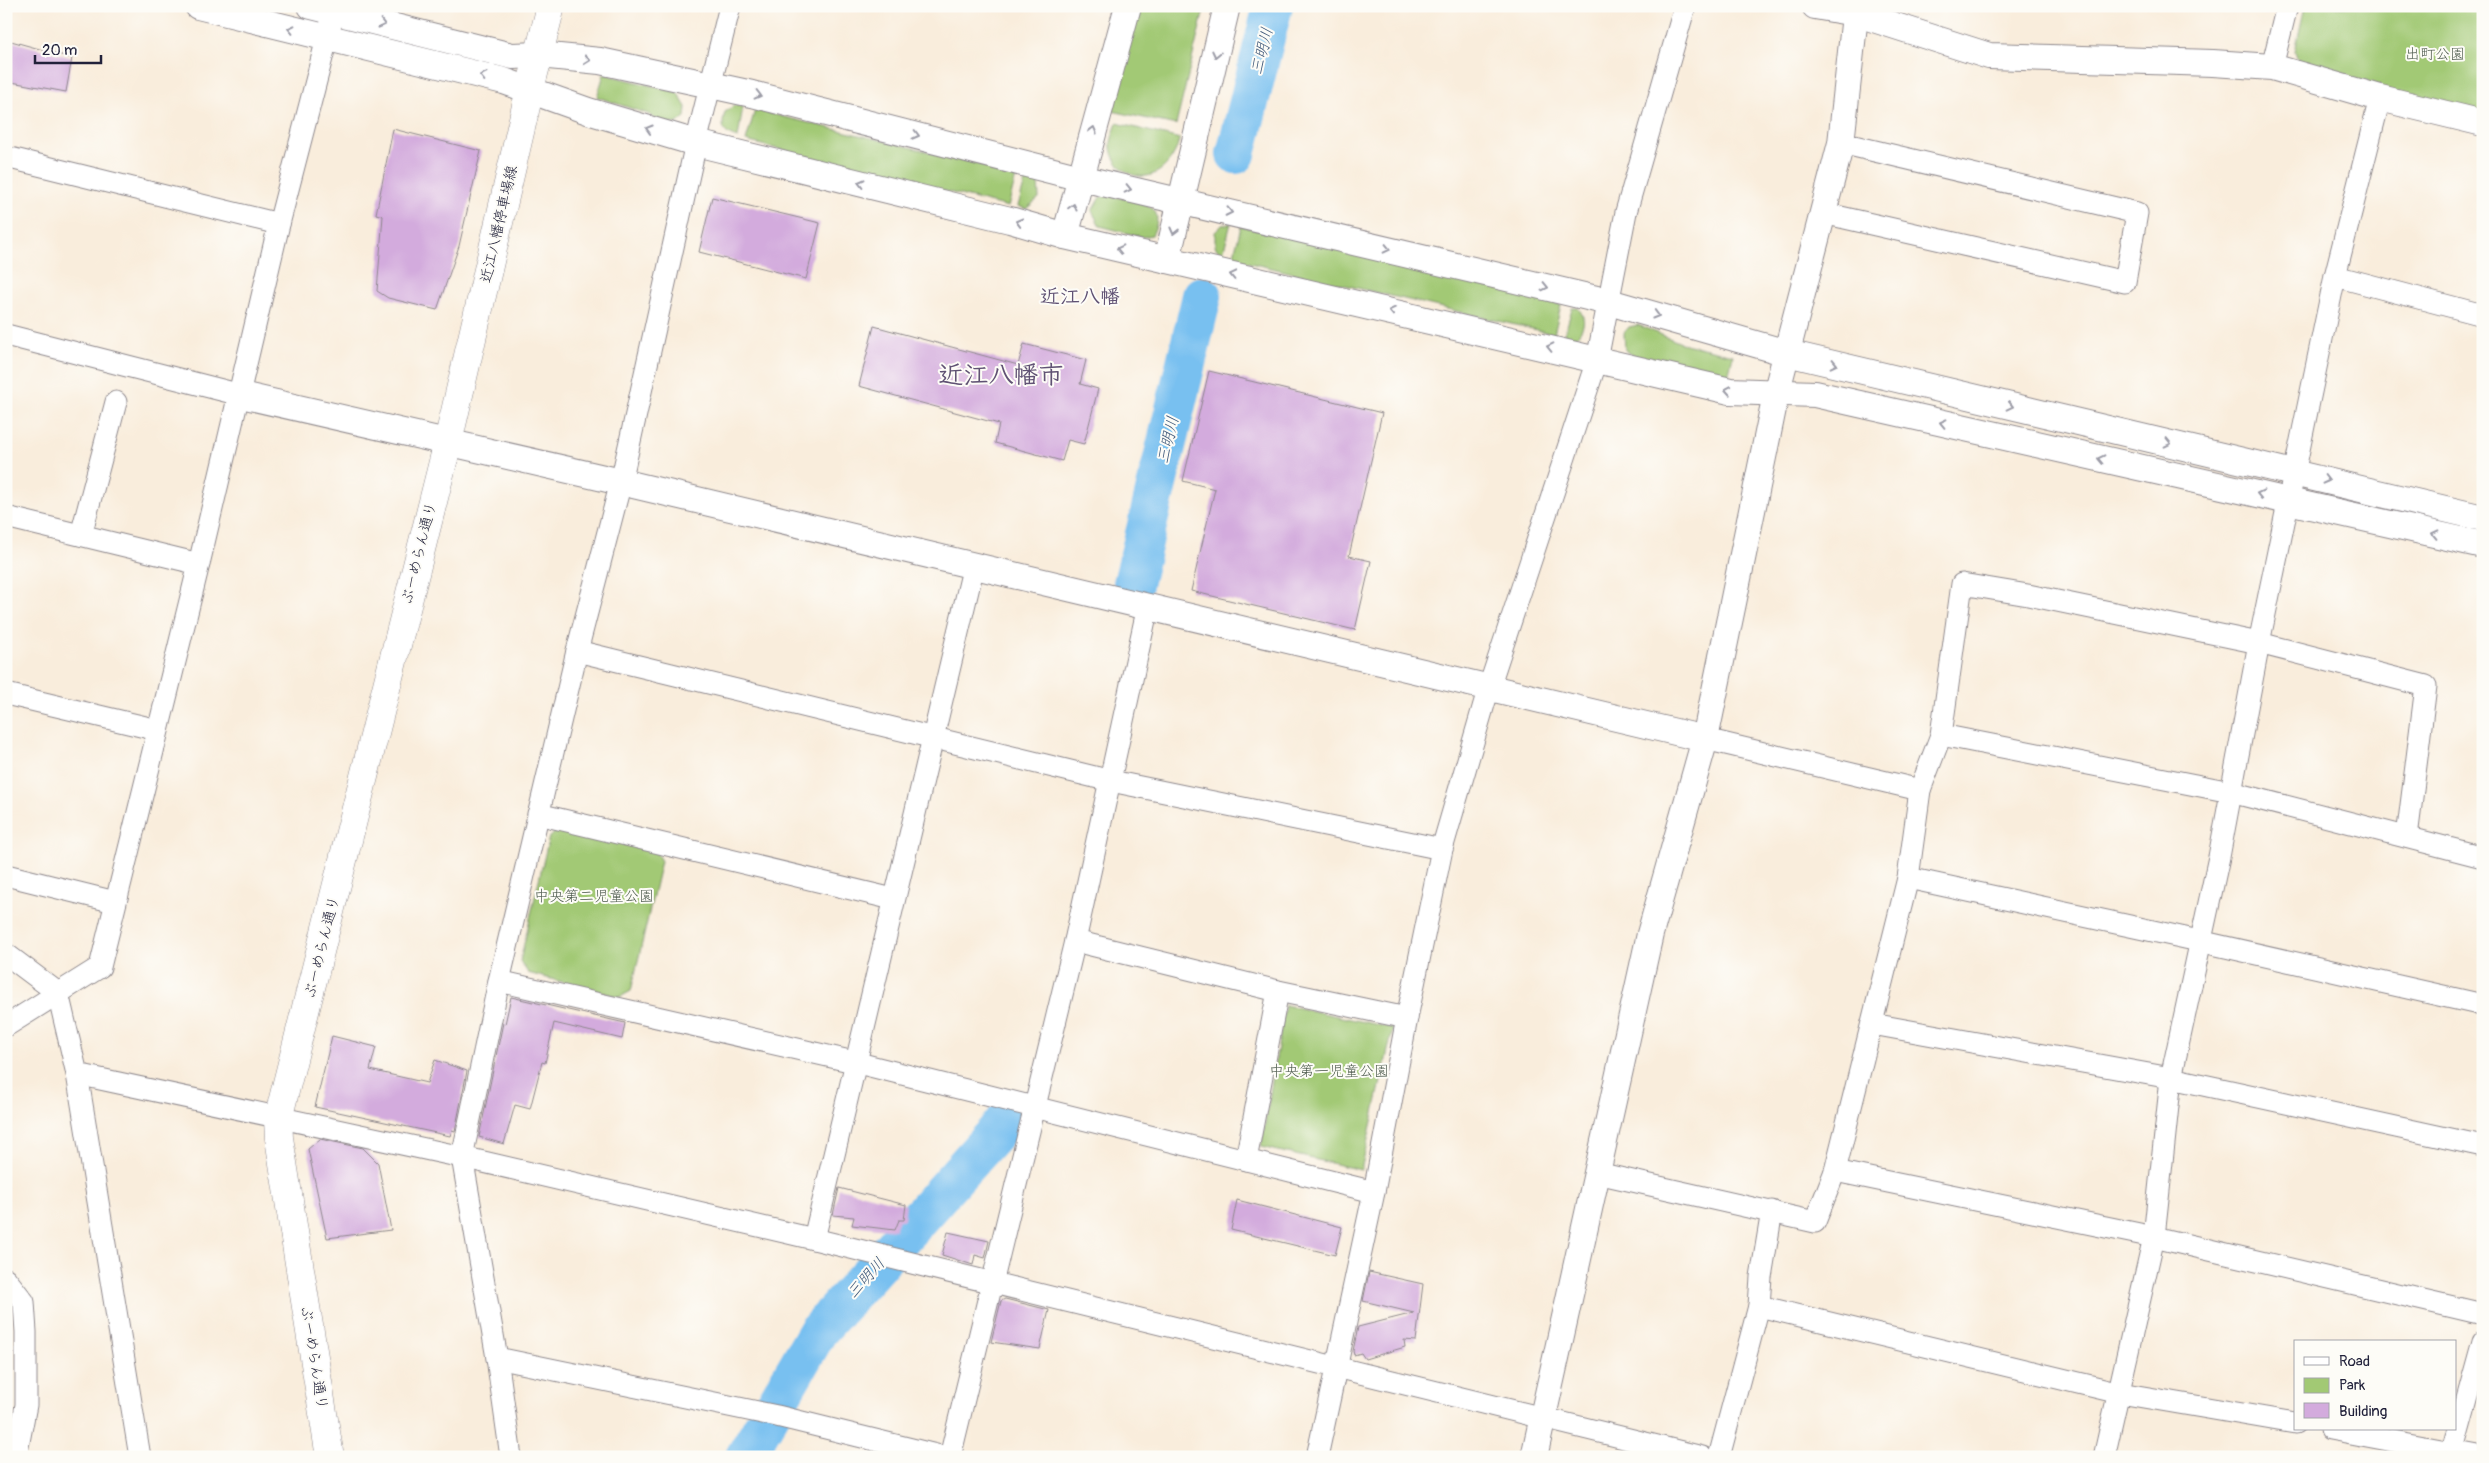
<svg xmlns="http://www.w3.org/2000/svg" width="2489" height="1463" viewBox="0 0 2489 1463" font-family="Pangolin,'Klee One',sans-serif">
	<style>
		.green { fill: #a2c974; stroke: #627658 }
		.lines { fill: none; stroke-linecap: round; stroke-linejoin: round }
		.river { stroke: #78c0f0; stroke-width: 40 }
		.building { fill: #d3abdd }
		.minor-casing { stroke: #8e888c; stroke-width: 23 }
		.tertiary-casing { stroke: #8e888c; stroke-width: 28 }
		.secondary-casing { stroke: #8e888c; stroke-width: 29 }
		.minor { stroke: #fff; stroke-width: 21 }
		.tertiary { stroke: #fff; stroke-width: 26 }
		.secondary { stroke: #fff; stroke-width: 28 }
		.oneway { stroke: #9c9ca7 }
		.labels { text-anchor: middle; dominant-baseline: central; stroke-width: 4; stroke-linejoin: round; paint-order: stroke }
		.park-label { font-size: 15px; fill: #4f5c4f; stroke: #fdfcf7 }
		.street-label { font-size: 15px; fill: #22223b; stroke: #fdfcf7 }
		.water-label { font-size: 16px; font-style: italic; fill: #40597a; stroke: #fdfcf7 }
		.district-label { font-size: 20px; font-weight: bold; fill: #605274; stroke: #fdfcf7 }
		.town-label { font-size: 25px; font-weight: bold; fill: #605274; stroke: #fdfcf7 }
	</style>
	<rect width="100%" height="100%" fill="#fdfcf7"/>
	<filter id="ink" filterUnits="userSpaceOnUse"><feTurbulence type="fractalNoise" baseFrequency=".02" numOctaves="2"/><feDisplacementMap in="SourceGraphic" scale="10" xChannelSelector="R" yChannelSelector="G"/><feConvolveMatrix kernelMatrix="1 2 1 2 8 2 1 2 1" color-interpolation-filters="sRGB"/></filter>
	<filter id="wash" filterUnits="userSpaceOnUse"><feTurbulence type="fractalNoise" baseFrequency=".0096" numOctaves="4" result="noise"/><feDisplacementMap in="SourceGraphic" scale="20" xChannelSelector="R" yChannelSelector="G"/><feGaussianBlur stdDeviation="1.12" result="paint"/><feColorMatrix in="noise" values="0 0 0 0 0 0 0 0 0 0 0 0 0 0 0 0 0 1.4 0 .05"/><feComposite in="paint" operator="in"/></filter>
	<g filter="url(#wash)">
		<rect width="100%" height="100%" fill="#f9eddc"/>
		<!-- green -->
		<g class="green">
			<polygon points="1138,6 1205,6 1176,125 1112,111"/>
			<polygon points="2305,6 2483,6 2483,114 2301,70 2295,51"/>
			<polygon points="604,74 677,92 686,107 685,117 676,124 660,122 648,114 597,97"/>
			<path d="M735,105l8,1 -5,32c-16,-4 -17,-11 -13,-26z"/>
			<polygon points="755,110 1017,173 1008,207 746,141"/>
			<path d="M1117,123l63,16c-4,13 -11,27 -24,34 -21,11 -47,-7 -45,-31 1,-6 4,-13 6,-19z"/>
			<polygon points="1027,175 1038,182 1039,198 1026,209 1018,206"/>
			<path d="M1110,196c24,5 60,5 42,39l-9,2 -43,-11 -8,-15 8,-14z"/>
			<polygon points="1231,223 1222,257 1215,246 1215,232 1222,225"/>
			<polygon points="1241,226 1561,305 1554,334 1233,259"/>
			<path d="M1572,308h6c8,10 7,18 -1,28l-13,1z"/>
			<polygon points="1638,325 1681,343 1733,355 1728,377 1634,356 1625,350 1624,333 1629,327"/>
			<polygon points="562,828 656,852 661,861 631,991 620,997 528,973 520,961 549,837"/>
			<polygon points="1285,1005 1393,1028 1361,1170 1261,1147"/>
		</g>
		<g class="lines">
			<!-- river -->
			<g class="river">
				<polyline points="1236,154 1273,6"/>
				<polyline points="1133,584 1202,296"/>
				<polyline points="745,1457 818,1331 1010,1116"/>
			</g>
		</g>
		<g id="blocks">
			<!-- building -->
			<g class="building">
				<polygon points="11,41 72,58 66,92 6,81"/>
				<polygon points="393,129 481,151 459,246 437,310 388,298 377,291 383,216 376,214"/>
				<polygon points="712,197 820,223 806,279 699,252"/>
				<polygon points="874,326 1018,365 1024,344 1086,360 1080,384 1098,389 1084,444 1068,440 1062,461 995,443 999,424 859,386"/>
				<polygon points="1209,371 1382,413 1349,556 1371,561 1355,630 1191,591 1215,489 1183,481"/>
				<polygon points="511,997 625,1023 622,1039 554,1023 545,1063 542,1062 530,1109 515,1105 504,1144 479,1137 503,1023 505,1024"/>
				<polygon points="332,1036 376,1047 370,1070 427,1083 435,1060 467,1071 455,1131 452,1130 450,1136 315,1107"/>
				<polygon points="320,1139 363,1148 378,1163 391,1230 327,1238 308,1149"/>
				<polygon points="839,1188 906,1205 904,1220 899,1220 895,1230 852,1225 854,1217 833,1215"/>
				<polygon points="1237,1200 1342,1227 1335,1255 1231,1230"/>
				<polygon points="948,1232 989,1241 985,1258 975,1255 973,1265 942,1255"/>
				<polygon points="1369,1272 1423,1284 1416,1341 1404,1340 1405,1347 1365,1359 1361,1353 1354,1355 1353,1351 1358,1327 1414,1313 1363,1301"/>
				<polygon points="1005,1299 1049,1310 1040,1349 991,1342 1001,1301"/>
			</g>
		</g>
	</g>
	<g filter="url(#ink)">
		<use href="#blocks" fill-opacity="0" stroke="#8e888c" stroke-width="1"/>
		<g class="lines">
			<defs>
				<g id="minor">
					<polyline points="2272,67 2287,6"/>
					<polyline points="6,157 279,224"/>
					<polyline points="1823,213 2125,282 2137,213 1841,143"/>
					<polyline points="2335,276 2483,315"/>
					<polyline points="6,335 237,394"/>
					<polyline points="6,517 199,564"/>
					<polyline points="81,535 116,402"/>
					<polyline points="577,651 1111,781 1442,849"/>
					<polyline points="6,694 158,730"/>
					<polyline points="1941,735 2231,792 2483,857"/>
					<polyline points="1705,739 1920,790"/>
					<polyline points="538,814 893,899"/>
					<polyline points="6,875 115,902"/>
					<polyline points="1908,878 2199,941 2483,1005"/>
					<polyline points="1075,941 1278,991 1407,1018"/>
					<polyline points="6,954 58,993 77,1074 140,1457"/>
					<polyline points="499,981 854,1062 1374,1192"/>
					<polyline points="1872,1024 2171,1078 2483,1146"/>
					<polyline points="6,1026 100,967 199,564 279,224 331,23"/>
					<polyline points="77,1074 462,1157 814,1239 1702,1457"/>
					<polyline points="1246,1160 1278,991"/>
					<polyline points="1835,1171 2154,1237 2483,1314"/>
					<polyline points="1597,1173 1815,1222 1835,1171 1908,878 1920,790 1941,735 1962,584 2028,595 2259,643 2426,686 2407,837"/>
					<polyline points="814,1239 974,565"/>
					<polyline points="6,1279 24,1302 26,1332 26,1405 16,1457"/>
					<polyline points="1759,1306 2120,1393 2295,1423"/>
					<polyline points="497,1358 777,1416 944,1457"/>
					<polyline points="2330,1429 2478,1457"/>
					<polyline points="511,1457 497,1358 462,1157 499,981 577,651 621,482 696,143 730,6"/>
					<polyline points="950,1457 1075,941 1148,606"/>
					<polyline points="1317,1457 1374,1192 1407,1018 1442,849 1489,687 1597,360 1626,212 1685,6"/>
					<polyline points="1719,1457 1759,1306 1761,1277 1772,1211"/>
					<polyline points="2104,1457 2154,1237 2171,1078 2219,857 2259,643 2335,276 2380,98"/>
					<polyline points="2451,1457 2483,1341"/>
				</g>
				<g id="tertiary">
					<polyline points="198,6 504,81 588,111 696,143 1010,220 1065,236 1730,391 1815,394 2483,545"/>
					<polyline points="311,6 512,56 539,55 600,61 752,94 1081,178 1609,302 1787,353 2483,518"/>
					<polyline points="1815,6 1855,13 1989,56 2213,63 2272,67 2380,98 2483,123"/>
					<polyline points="1065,236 1128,6"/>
					<polyline points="1167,260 1227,6"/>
					<polyline points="237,394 621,482 1705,739"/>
					<polyline points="1534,1457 1650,934 1705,739 1776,394 1841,143 1856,6"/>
				</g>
				<polyline id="secondary" points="330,1457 279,1138 278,1119 448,442 530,89 551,6"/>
			</defs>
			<!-- minor casing -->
			<use href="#minor" class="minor-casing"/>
			<!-- tertiary casing -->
			<use href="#tertiary" class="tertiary-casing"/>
			<!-- secondary casing -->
			<use href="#secondary" class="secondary-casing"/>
			<!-- minor -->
			<use href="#minor" class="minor"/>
			<!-- tertiary -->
			<use href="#tertiary" class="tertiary"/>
			<!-- secondary -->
			<use href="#secondary" class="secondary"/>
		</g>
		<!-- one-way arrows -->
		<defs><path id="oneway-chevron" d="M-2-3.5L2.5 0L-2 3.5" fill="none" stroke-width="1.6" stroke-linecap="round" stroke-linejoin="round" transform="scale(1.25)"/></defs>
		<g class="oneway">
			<use href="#oneway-chevron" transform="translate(382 24) rotate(14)"/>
			<use href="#oneway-chevron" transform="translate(291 29) rotate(-167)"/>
			<use href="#oneway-chevron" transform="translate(1216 54) rotate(103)"/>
			<use href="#oneway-chevron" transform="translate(587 60) rotate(6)"/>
			<use href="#oneway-chevron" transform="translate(483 76) rotate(-166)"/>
			<use href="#oneway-chevron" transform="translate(758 95) rotate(14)"/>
			<use href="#oneway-chevron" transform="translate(649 129) rotate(-163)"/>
			<use href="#oneway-chevron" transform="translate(1093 130) rotate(-76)"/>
			<use href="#oneway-chevron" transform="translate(916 135) rotate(14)"/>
			<use href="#oneway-chevron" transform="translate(861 183) rotate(-166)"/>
			<use href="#oneway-chevron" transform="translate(1128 189) rotate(13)"/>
			<use href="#oneway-chevron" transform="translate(1073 207) rotate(-75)"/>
			<use href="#oneway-chevron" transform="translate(1229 212) rotate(12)"/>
			<use href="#oneway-chevron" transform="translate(1019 222) rotate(-164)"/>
			<use href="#oneway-chevron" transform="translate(1174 231) rotate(104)"/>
			<use href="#oneway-chevron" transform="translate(1120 249) rotate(-167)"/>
			<use href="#oneway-chevron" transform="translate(1387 249) rotate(13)"/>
			<use href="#oneway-chevron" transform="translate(1233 275) rotate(-167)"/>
			<use href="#oneway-chevron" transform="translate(1545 287) rotate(13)"/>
			<use href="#oneway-chevron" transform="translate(1392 311) rotate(-167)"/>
			<use href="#oneway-chevron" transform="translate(1656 315) rotate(16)"/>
			<use href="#oneway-chevron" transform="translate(1550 347) rotate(-167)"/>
			<use href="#oneway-chevron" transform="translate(1834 364) rotate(13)"/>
			<use href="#oneway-chevron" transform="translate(1728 390) rotate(-170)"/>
			<use href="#oneway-chevron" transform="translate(2010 406) rotate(13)"/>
			<use href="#oneway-chevron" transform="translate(1943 423) rotate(-167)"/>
			<use href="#oneway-chevron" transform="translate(2168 443) rotate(13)"/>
			<use href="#oneway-chevron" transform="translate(2101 459) rotate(-167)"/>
			<use href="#oneway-chevron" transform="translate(2326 480) rotate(14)"/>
			<use href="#oneway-chevron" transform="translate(2260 494) rotate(-167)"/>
			<use href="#oneway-chevron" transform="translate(2435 534) rotate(-167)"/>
		</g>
	</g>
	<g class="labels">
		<!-- park labels -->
		<g class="park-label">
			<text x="2435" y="54">出町公園</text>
			<text x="594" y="896">中央第二児童公園</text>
			<text x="1329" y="1071">中央第一児童公園</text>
		</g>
		<!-- street labels -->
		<g class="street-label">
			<text transform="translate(499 224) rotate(-77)">近江八幡停車場線</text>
			<text transform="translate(419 553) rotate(-76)">ぶーめらん通り</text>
			<text transform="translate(322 947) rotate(-76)">ぶーめらん通り</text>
			<text transform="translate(314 1358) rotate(81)">ぶーめらん通り</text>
		</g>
		<!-- water labels -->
		<g class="water-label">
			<text transform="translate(1262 51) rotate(-76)">三明川</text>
			<text transform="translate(1168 440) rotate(-77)">三明川</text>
			<text transform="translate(866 1278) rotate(-48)">三明川</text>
		</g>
		<!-- district labels -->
		<g class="district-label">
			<text x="1080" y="296">近江八幡</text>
		</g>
		<!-- town labels -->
		<g class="town-label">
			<text x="1001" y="375">近江八幡市</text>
		</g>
	</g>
	<!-- margin -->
	<rect width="2489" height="1463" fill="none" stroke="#fdfcf7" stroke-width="25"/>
	<!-- legend -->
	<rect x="2294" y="1340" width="162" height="90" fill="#fdfcf7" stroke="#a5a5ac"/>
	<rect x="2304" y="1357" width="25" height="8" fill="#ffffff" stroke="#a5a5ac"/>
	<text x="2339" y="1366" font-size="15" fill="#22223b">Road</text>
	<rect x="2304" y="1378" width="25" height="15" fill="#a2c974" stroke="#a5a5ac"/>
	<text x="2339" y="1390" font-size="15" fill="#22223b">Park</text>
	<rect x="2304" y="1403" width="25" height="15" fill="#d3abdd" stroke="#a5a5ac"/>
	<text x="2339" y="1416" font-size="15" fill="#22223b">Building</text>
	<!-- scale -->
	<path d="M35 55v8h66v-8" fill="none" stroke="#22223b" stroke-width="2.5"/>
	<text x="42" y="55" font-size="15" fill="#22223b" stroke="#fdfcf7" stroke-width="4" paint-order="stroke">20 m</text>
</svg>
